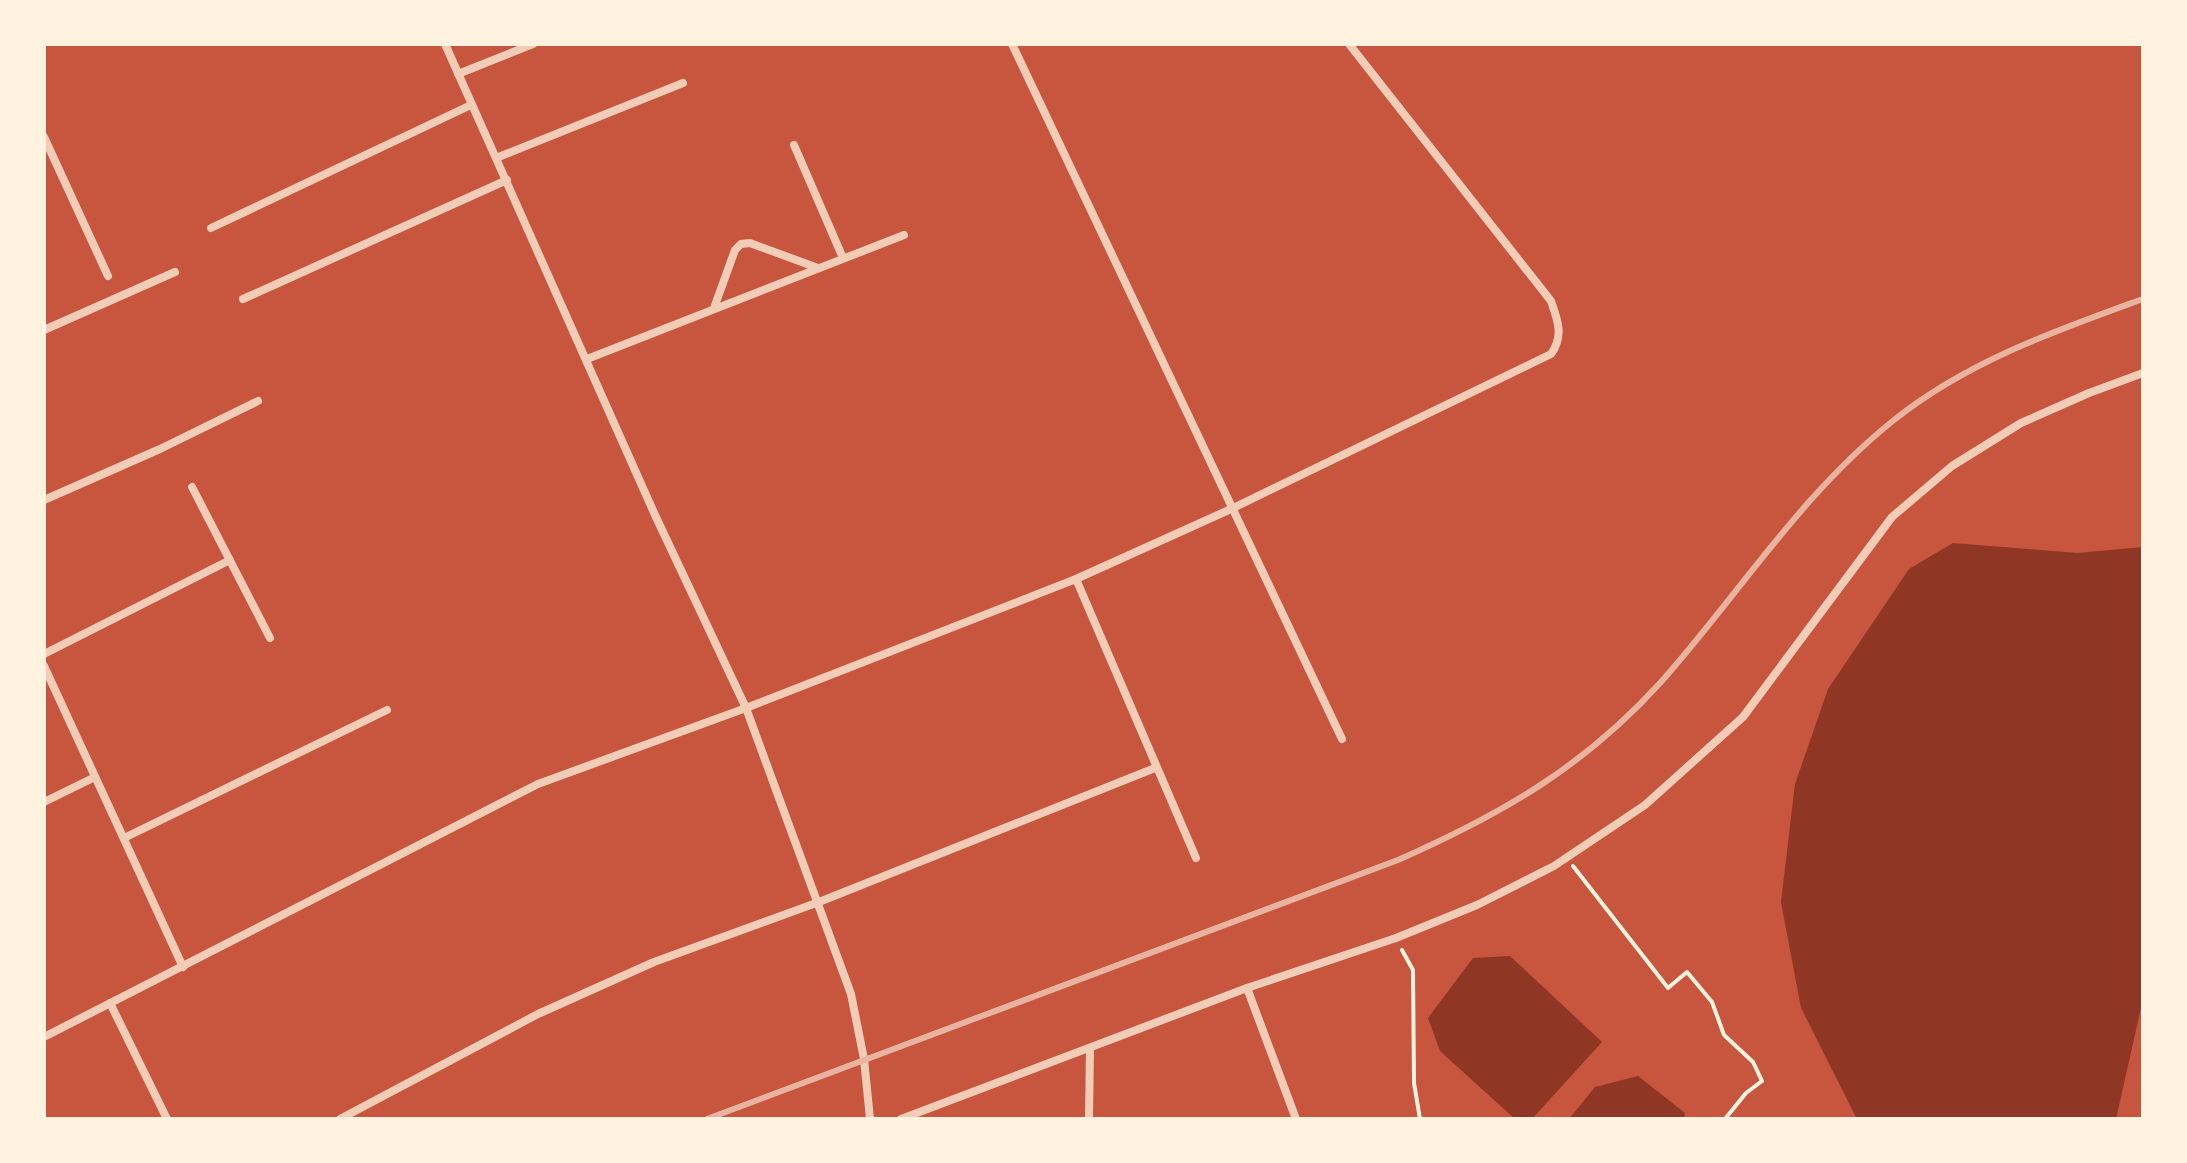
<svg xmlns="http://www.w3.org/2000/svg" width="2187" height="1163" viewBox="0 0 2187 1163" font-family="Karla,sans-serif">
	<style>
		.water { fill: #8f3625 }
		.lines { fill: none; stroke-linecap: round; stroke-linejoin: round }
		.path { stroke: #fff3e0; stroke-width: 4 }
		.minor { stroke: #f1ccb7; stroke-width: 8 }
		.rail { stroke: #e9b49f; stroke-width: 6 }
	</style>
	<rect width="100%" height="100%" fill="#c8553d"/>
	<!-- water -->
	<g class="water">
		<polygon points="1953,543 2077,553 2143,547 2143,999 2116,1119 1857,1119 1801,1008 1781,902 1795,784 1828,689 1909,569"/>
		<polygon points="1510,956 1602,1042 1532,1119 1515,1119 1440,1051 1428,1018 1473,958"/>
		<polygon points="1638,1076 1685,1113 1684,1119 1569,1119 1595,1087"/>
	</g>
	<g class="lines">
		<!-- path -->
		<g class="path">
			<polyline points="1573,866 1668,988 1687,972 1712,1002 1724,1035 1753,1062 1762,1081 1746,1093 1725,1119"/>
			<polyline points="1402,950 1413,970 1414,1083 1420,1119"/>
		</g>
		<!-- minor -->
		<g class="minor">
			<polyline points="445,44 655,515 746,708 851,994 864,1059 870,1119"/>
			<polyline points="1012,44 1342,739"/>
			<polyline points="458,74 533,44"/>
			<polyline points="44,137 108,276"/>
			<polyline points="794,145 843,258"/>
			<polyline points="496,158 683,83"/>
			<polyline points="211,228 471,105"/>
			<polyline points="243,299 507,180"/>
			<polyline points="714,308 735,250 741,244 750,243 818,268"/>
			<polyline points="44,330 175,272"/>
			<polyline points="587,359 904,235"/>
			<polyline points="192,487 270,638"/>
			<polyline points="44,500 160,449 258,401"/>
			<polyline points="1076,579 1196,858"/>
			<polyline points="44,654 230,560"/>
			<polyline points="44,666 183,967"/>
			<polyline points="44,802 95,777"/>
			<polyline points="124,838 387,710"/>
			<polyline points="1247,988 1296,1119"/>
			<polyline points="110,1003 167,1119"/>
			<path d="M44,1037l494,-253 208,-76 330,-129 155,-70 320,-155c13,-18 7,-33 0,-53l-202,-257"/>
			<polyline points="340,1119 538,1014 654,962 819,902 1155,768"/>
			<polyline points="901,1119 1247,988 1396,938 1477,905 1554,866 1645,805 1743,717 1892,517 1952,466 2021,423 2089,393 2143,373"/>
			<polyline points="1089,1119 1090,1048"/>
		</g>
		<!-- rail -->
		<path class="rail" d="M707,1119l691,-259c104,-46 186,-93 263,-178 78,-88 140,-188 233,-262 74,-59 161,-89 249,-121"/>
	</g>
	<!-- border -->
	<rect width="2187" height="1163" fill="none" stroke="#fff3e0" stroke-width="92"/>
</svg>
